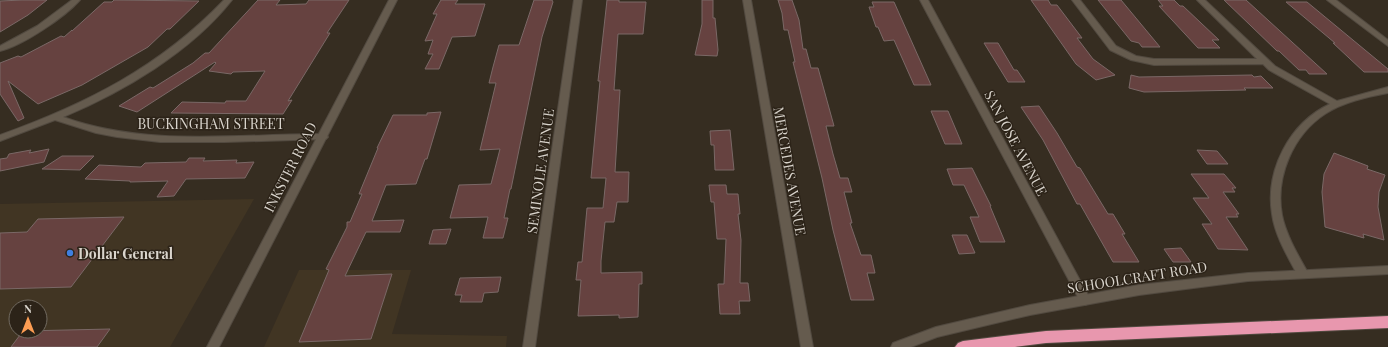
<svg xmlns="http://www.w3.org/2000/svg" width="1388" height="347" viewBox="0 0 1388 347" font-family="'Playfair Display',serif">
	<style>
		.built { fill: #413523; fill-rule: evenodd }
		.building { fill: #664240; stroke: #7a6866 }
		.lines { fill: none; stroke-linecap: round; stroke-linejoin: round }
		.street-casing { stroke: #524a40; stroke-width: 2 }
		.secondary-casing { stroke: #524a40; stroke-width: 2 }
		.highway-casing { stroke: #524a40; stroke-width: 2 }
		.street { fill: #655b4e; fill-rule: evenodd }
		.secondary { fill: #655b4e; fill-rule: evenodd }
		.highway { fill: #e897ae; fill-rule: evenodd }
		.shop-dot { fill: #3f7fe0; stroke: #2c2318; stroke-width: 1.5 }
		.labels { text-anchor: middle; dominant-baseline: central; stroke-width: 3; stroke-linejoin: round; paint-order: stroke }
		.street-label { font-size: 14px; fill: #d9d4cc; stroke: #2c2318 }
		.poi-label { font-size: 14px; font-weight: bold; fill: #d9d4cc; stroke: #2c2318; text-anchor: start }
	</style>
	<rect width="100%" height="100%" fill="#362d21"/>
	<!-- built -->
	<g class="built">
		<path d="M254,199l-84,148h-170v-143zM16,307h24v24h-24z"/>
		<polygon points="299,270 411,270 392,334 507,336 506,347 264,347"/>
	</g>
	<!-- building -->
	<g class="building">
		<polygon points="23,0 47,0 28,15 0,32 0,1"/>
		<polygon points="114,0 199,1 170,29 167,29 148,47 82,85 38,104 8,81 24,118 18,121 0,94 0,63 18,56 21,57 61,36 64,37 72,30 72,31 104,2 112,2"/>
		<polygon points="258,0 280,0 276,5 306,4 309,0 349,0 327,33 330,33 288,101 292,100 283,114 171,113 182,102 225,103 226,101 246,101 265,71 233,72 231,74 209,71 216,63 215,62 137,112 119,106 150,87 153,88 193,63 205,53 209,53"/>
		<polygon points="441,0 458,0 455,4 485,4 475,36 452,37 439,69 425,69 433,54 428,54 433,40 425,41 437,14 433,14"/>
		<polygon points="534,0 552,0 553,2 542,37 511,189 510,189 504,218 508,218 503,238 483,238 488,217 450,218 459,185 491,184 500,149 480,150 496,83 489,83 493,67 499,45 519,45"/>
		<polygon points="607,0 619,0 619,2 646,2 643,34 618,34 614,90 620,90 615,172 629,172 628,202 617,202 614,222 605,222 601,261 601,273 642,272 642,284 639,284 638,317 619,318 619,315 578,316 581,280 576,280 578,262 582,262 587,208 603,208 606,178 591,178 600,81 598,81"/>
		<polygon points="702,0 713,0 713,18 715,18 718,50 717,56 695,55 702,24"/>
		<polygon points="778,0 792,0 799,20 803,49 806,49 811,68 818,68 834,126 826,126 833,154 840,178 848,178 852,192 844,192 852,223 850,223 861,255 871,255 875,273 867,273 874,300 851,300 833,230 822,178 793,62 795,62 788,30 784,30 782,13"/>
		<polygon points="1031,0 1048,0 1051,5 1057,5 1082,38 1077,38 1093,59 1115,75 1096,80 1076,64"/>
		<polygon points="1098,0 1121,0 1160,47 1142,47 1139,43 1131,41"/>
		<polygon points="1158,0 1174,0 1180,6 1183,6 1219,40 1212,40 1220,48 1198,48 1159,6 1163,6"/>
		<polygon points="1224,0 1246,0 1327,74 1309,74 1306,70 1299,70 1279,51 1277,51"/>
		<polygon points="872,2 894,2 931,85 914,85 894,40 884,41 878,27 876,27 869,7 874,7"/>
		<polygon points="1286,2 1307,2 1388,69 1388,72 1364,72 1333,43 1335,43"/>
		<polygon points="984,43 998,43 1014,70 1017,70 1025,82 1008,82"/>
		<polygon points="1131,75 1139,77 1252,75 1254,77 1261,76 1273,88 1244,88 1246,90 1144,92 1129,88"/>
		<polygon points="1039,106 1057,133 1077,167 1080,168 1108,214 1113,214 1125,234 1122,234 1139,262 1113,262 1080,204 1077,204 1043,140 1021,107"/>
		<polygon points="931,111 948,111 962,144 945,144"/>
		<polygon points="441,112 427,159 425,159 416,184 386,185 372,221 404,220 400,232 366,232 345,276 392,274 371,339 299,342 329,270 326,269 347,227 347,222 350,222 362,194 359,194 378,148 377,148 393,115 427,115 427,113"/>
		<polygon points="730,130 734,170 715,170 714,145 711,145 710,131"/>
		<polygon points="49,149 44,162 0,171 0,159 7,158 9,154 31,150 29,153"/>
		<polygon points="1197,150 1217,151 1228,164 1207,164"/>
		<polygon points="1334,153 1368,166 1367,169 1385,175 1379,192 1378,207 1384,240 1363,234 1364,238 1325,227 1322,192 1324,174"/>
		<polygon points="62,156 94,156 80,170 42,169"/>
		<polygon points="189,158 205,158 203,161 237,160 236,163 254,162 245,178 186,179 174,196 157,197 168,181 130,182 130,181 85,179 99,165 141,167 145,163 186,162"/>
		<polygon points="972,168 991,206 990,206 1005,242 980,242 970,217 979,217 964,185 953,185 947,169"/>
		<polygon points="1191,174 1224,174 1236,188 1232,188 1235,192 1223,192 1239,214 1236,214 1238,217 1226,217 1248,250 1218,249 1202,224 1212,224 1193,198 1209,198"/>
		<polygon points="709,185 726,185 727,194 738,194 740,214 738,214 741,240 740,283 748,283 750,301 739,301 740,314 720,314 718,284 724,284 726,239 717,239 714,202 711,202"/>
		<polygon points="124,217 71,287 0,289 0,233 27,232 38,219"/>
		<polygon points="451,229 446,244 429,244 433,230"/>
		<polygon points="952,235 967,235 975,253 959,254"/>
		<polygon points="1181,248 1191,262 1173,262 1164,249"/>
		<polygon points="501,277 498,292 484,293 482,302 460,302 462,295 455,295 460,278"/>
		<polygon points="110,329 97,347 11,347 23,331"/>
	</g>
	<g class="lines">
		<defs>
			<g id="street">
				<path d="M72,0h8c-15,17 -58,46 -80,51v-5l37,-20z"/>
				<path d="M224,0h8c-41,52 -109,92 -169,117 83,30 174,17 260,17l3,1 2,2 -2,2 -101,3h-65l-43,-5 -21,-4 -41,-13 -55,21v-6c86,-31 160,-68 224,-135z"/>
				<polygon points="574,0 582,0 535,347 523,347"/>
				<polygon points="743,0 751,0 813,347 801,347"/>
				<polygon points="920,0 928,0 1089,297 1091,300 1089,303 1085,305 1081,303"/>
				<path d="M1072,0h8l36,46 20,10 18,3h103l-60,-59h8l70,66 62,35 51,-14v6c-21,4 -45,9 -63,21 -32,21 -50,63 -43,101 4,20 16,40 26,58l-2,3 -4,1 -4,-1c-10,-19 -23,-40 -26,-62 -7,-43 17,-91 58,-110l-61,-34 -6,-6 -109,1 -23,-5 -21,-10z"/>
				<polygon points="1327,0 1336,0 1388,40 1388,46"/>
			</g>
			<g id="secondary">
				<polygon points="389,0 397,0 219,347 207,347"/>
				<polygon points="1388,266 1388,274 1248,281 1139,295 1030,315 937,337 911,347 891,347 893,343 936,327 1030,305 1139,285 1248,273"/>
			</g>
			<polygon id="highway" points="1388,316 1388,328 1046,343 1015,347 955,347 958,343 963,341 1046,331"/>
		</defs>
		<!-- street casing -->
		<use href="#street" class="street-casing"/>
		<!-- secondary casing -->
		<use href="#secondary" class="secondary-casing"/>
		<!-- highway casing -->
		<use href="#highway" class="highway-casing"/>
		<!-- street -->
		<use href="#street" class="street"/>
		<!-- secondary -->
		<use href="#secondary" class="secondary"/>
		<!-- highway -->
		<use href="#highway" class="highway"/>
	</g>
	<!-- markers -->
	<circle class="shop-dot" cx="70" cy="253" r="4"/>
	<g class="labels">
		<!-- street labels -->
		<g class="street-label">
			<text x="211" y="123">BUCKINGHAM STREET</text>
			<text transform="translate(1016 143) rotate(62)">SAN JOSE AVENUE</text>
			<text transform="translate(290 167) rotate(-63)">INKSTER ROAD</text>
			<text transform="translate(540 171) rotate(-82)">SEMINOLE AVENUE</text>
			<text transform="translate(790 171) rotate(80)">MERCEDES AVENUE</text>
			<text transform="translate(1137 277) rotate(-9)">SCHOOLCRAFT ROAD</text>
		</g>
		<!-- poi labels -->
		<g class="poi-label">
			<text x="78" y="253">Dollar General</text>
		</g>
	</g>
	<!-- north arrow -->
	<g transform="translate(28 319)"><circle r="19" fill="#2c2318" stroke="#716a60"/>
	<path d="M0-3L7 15L0 10L-7 15Z" fill="#fc9d53"/>
	<text y="-6" font-size="11" font-weight="bold" text-anchor="middle" fill="#d9d4cc">N</text>
	</g>
</svg>
